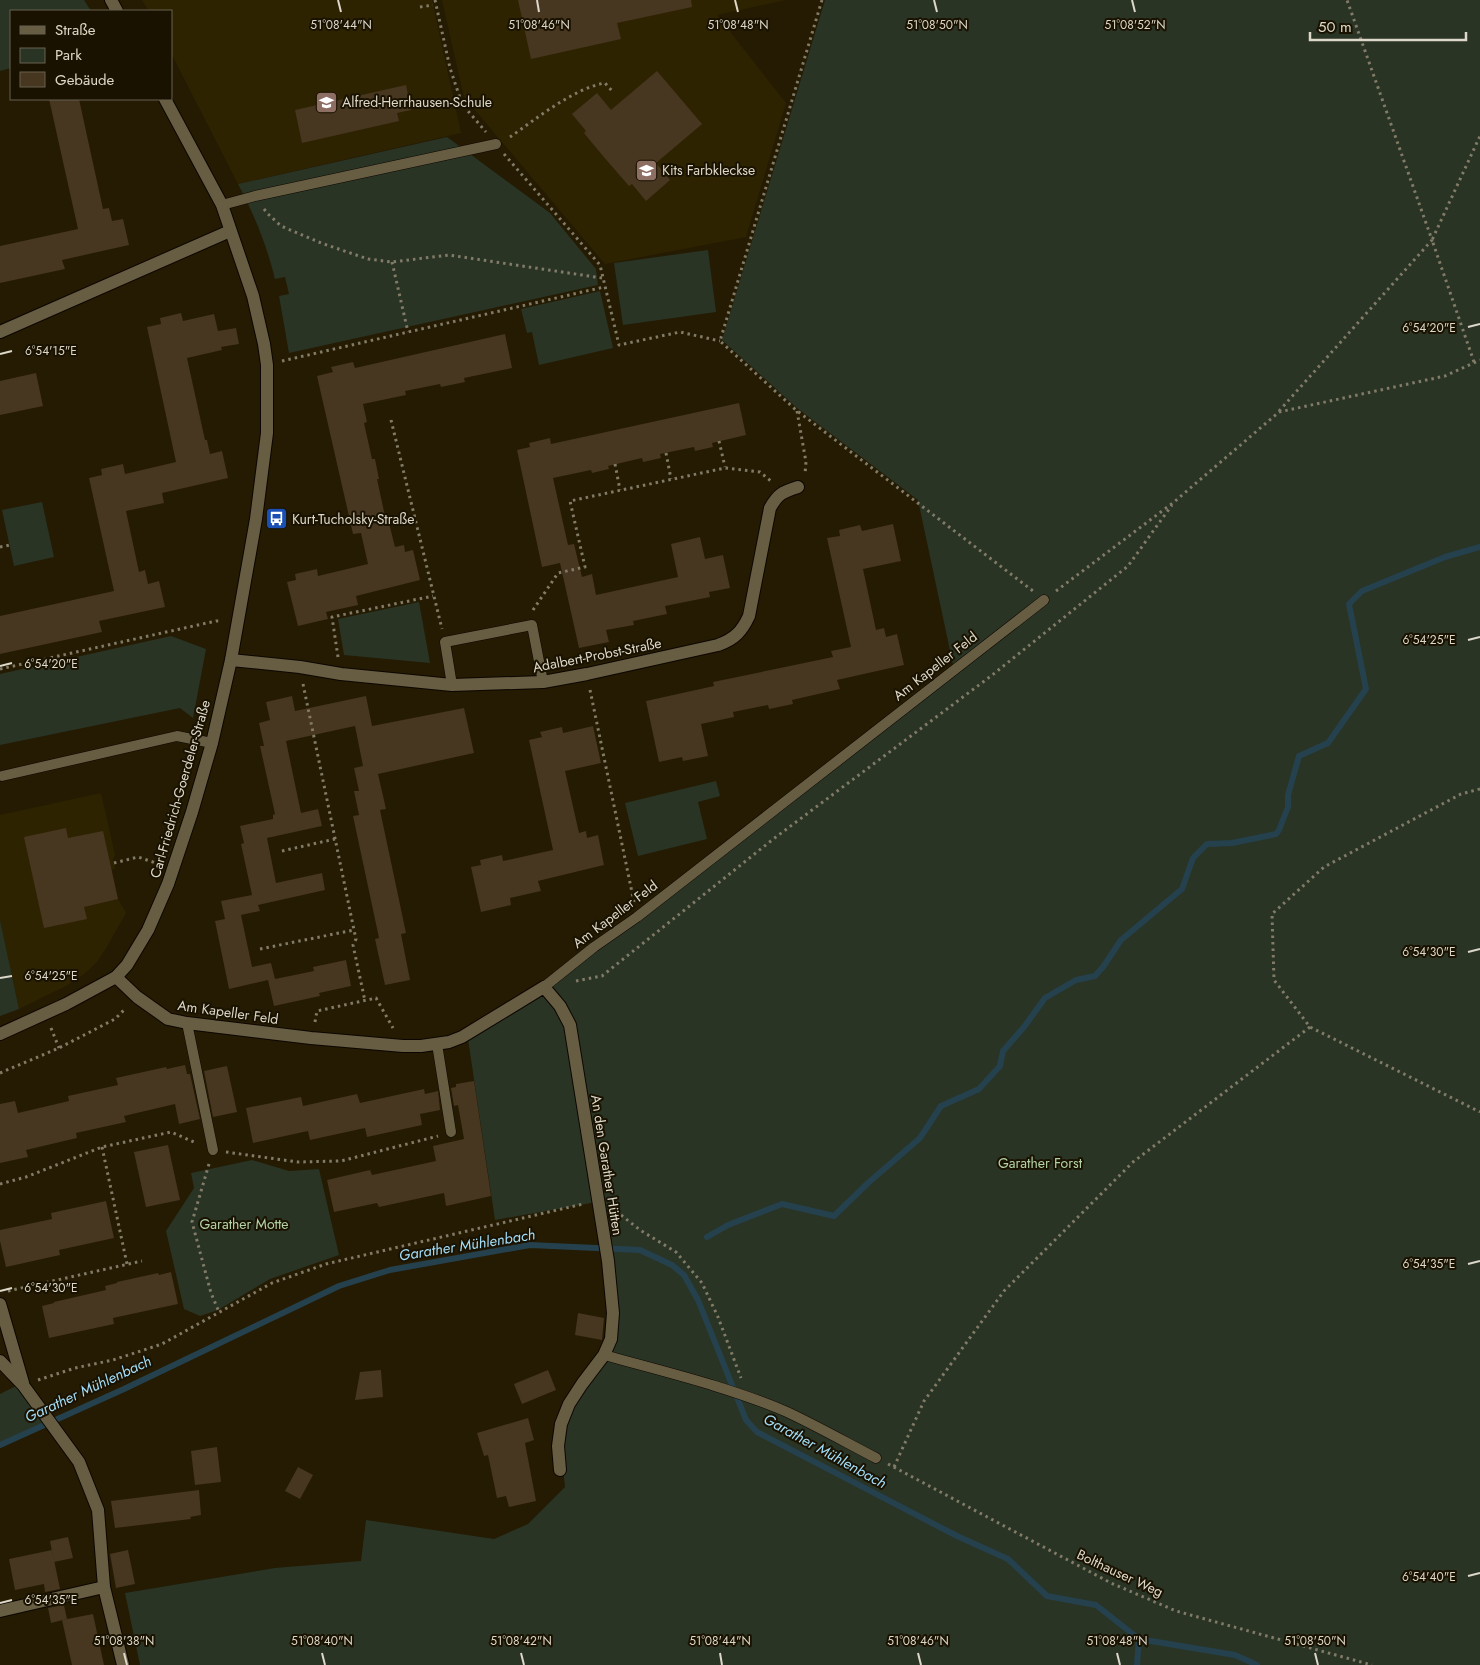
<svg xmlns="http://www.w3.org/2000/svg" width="1480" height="1665" viewBox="0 0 1480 1665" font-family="Jost,sans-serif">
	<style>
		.built { fill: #2e2301 }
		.green { fill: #293425 }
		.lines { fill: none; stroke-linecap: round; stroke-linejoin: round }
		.stream { stroke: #25414e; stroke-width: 6 }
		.building { fill: #473620 }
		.service-casing { stroke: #0d0600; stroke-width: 11 }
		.minor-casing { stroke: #0d0600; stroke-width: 14 }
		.path { stroke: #827b67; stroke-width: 3; stroke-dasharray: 2.5 4; stroke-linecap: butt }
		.service { stroke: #675d42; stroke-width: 10 }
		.minor { stroke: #675d42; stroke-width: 12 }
		.ticks { fill: none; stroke: #ddd8c9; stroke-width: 2 }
		.labels { text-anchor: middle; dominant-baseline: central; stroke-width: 4; stroke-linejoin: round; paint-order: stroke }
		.poi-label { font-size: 14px; fill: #ddd8c9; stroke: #1a1200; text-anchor: start }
		.street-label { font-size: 14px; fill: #ddd8c9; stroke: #1a1200 }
		.park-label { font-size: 14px; fill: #b3d3a7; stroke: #1a1200 }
		.water-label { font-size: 15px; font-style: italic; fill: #a2dcf7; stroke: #1a1200 }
		.ticks-label { font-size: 12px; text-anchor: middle; fill: #ddd8c9; stroke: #1a1200; stroke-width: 4; stroke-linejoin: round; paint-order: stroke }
	</style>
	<rect width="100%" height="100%" fill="#241b02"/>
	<!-- built -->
	<g class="built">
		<polygon points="142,0 432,0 461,133 238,184 171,53 171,11 149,11"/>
		<polygon points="442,0 786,0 717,15 786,103 746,237 605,264 464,97"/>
		<polygon points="101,793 115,855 113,859 115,869 111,870 118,899 126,913 105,950 96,963 84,974 64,987 19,1009 0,920 0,815"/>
	</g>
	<!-- green -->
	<g class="green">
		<polygon points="0,0 84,0 91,11 11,11 11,68 0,71"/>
		<polygon points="825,0 1480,0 1480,1665 140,1665 125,1593 275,1568 361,1561 366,1520 494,1539 528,1524 565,1487 561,1450 563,1427 612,1338 597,1202 495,1220 468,1039 955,674 918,500 797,408 722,340"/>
		<path d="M447,137l103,76 46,56 2,16 -309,68 -10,-57 10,-2 -4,-17 -10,2c-8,-33 -21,-65 -37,-95z"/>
		<polygon points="708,250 716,312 623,325 614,263"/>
		<polygon points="600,291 613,348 539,365 532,332 527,333 521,309"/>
		<polygon points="42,502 54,557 14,566 2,510"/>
		<polygon points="419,602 430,663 344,655 338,619"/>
		<polygon points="171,636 206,649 193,718 180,708 0,745 0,674"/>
		<polygon points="716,781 720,796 698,802 707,839 638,856 625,803"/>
		<polygon points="0,920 19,1009 0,1016"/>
		<polygon points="252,1160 289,1171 319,1169 339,1255 270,1279 218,1310 200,1316 184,1309 166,1231 194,1188 191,1173"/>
		<polygon points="16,1386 48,1425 0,1445 0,1394"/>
	</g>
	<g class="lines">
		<!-- stream -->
		<g class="stream">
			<polyline points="707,1237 728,1225 782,1204 834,1216 868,1183 920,1138 941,1106 979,1089 1000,1066 1003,1051 1024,1027 1045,998 1076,980 1095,976 1103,967 1121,940 1182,889 1193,858 1207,844 1232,843 1276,834 1279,830 1288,807 1288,795 1299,756 1328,743 1366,689 1349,604 1362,591 1445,557 1480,547"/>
			<polyline points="0,1445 124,1389 339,1286 390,1270 530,1245 640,1250 672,1265 684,1275 698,1300 746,1420 757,1432 957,1536 1008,1559 1047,1596 1096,1605 1139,1639 1235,1655 1257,1665"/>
			<polyline points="1137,1665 1139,1639"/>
		</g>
	</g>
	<!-- building -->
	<g class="building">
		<polygon points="518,0 691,0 692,7 617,23 621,39 531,59"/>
		<polygon points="657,71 702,124 656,163 670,180 646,201 632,184 629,186 603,156 584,133 586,131 572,114 597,93 611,110"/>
		<polygon points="406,85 411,110 397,113 399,121 302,143 295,110"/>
		<polygon points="49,99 79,99 103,209 109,208 112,221 123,219 129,245 62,260 65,269 0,283 0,246 78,229"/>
		<polygon points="181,313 183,321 214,314 218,331 236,328 239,344 221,347 222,350 187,358 205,440 207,440 210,454 222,451 228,478 162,493 164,503 126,511 139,572 145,570 148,584 159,581 165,607 99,621 102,632 0,654 0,616 114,591 89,478 102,475 101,469 123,464 125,474 176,462 147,327 161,324 160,318"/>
		<polygon points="505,334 512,368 464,378 465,382 441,387 440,384 405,391 406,395 363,404 367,422 364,423 372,459 375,459 379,479 377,479 385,516 387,515 395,547 404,545 405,552 413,550 420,580 356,596 358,605 326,612 328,619 298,626 287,582 296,580 295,574 317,569 318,576 368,564 361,533 353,534 317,376 333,372 331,367 353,362 355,368"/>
		<polygon points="36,373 43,406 0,415 0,381"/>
		<polygon points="739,403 746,435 712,443 713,447 695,451 694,447 660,454 661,458 643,462 642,458 608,466 609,469 592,473 591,470 553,478 568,545 574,544 582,577 592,574 596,595 678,577 671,544 700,537 705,559 723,555 730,588 709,592 710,597 665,606 667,614 633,621 634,625 606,630 609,642 579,648 560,563 542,567 517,450 530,447 529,443 550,438 551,444"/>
		<polygon points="893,524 901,561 863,569 876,630 884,628 886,637 897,634 904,665 837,680 840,689 792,700 793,704 769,709 768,705 733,712 734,717 701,724 708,756 683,761 682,757 659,762 646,701 714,686 713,682 833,657 831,651 851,647 827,538 840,536 839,530 860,525 862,531"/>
		<polygon points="292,696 295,711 366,696 372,726 464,708 474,753 378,774 386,809 380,810 406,933 401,934 410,980 385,985 375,939 379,938 353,816 359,815 354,791 359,791 354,768 363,766 355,726 286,741 301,813 318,809 322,826 267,838 276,883 322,873 325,890 258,905 260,911 241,915 252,967 271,963 275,979 314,971 313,967 346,960 351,986 319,993 320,996 274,1006 268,980 229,989 215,921 225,919 221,901 252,895 241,844 244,843 240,826 273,819 273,815 275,814 260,746 264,746 259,723 270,720 266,702"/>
		<polygon points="593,726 601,763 565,771 579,833 586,831 587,838 598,835 604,865 538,881 541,891 510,898 511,905 481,912 471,867 481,865 480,860 502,855 503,861 553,850 529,740 542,737 540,732 562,727 563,733"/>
		<polygon points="66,828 68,838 103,831 118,899 84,907 87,919 44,928 24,837"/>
		<polygon points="185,1065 187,1074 190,1074 200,1119 179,1124 175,1104 124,1116 126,1122 76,1133 77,1138 26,1150 28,1157 0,1163 0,1104 15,1101 18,1113 69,1101 68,1096 118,1085 116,1078 166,1067 167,1069"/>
		<polygon points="227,1066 237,1112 213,1117 204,1071"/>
		<polygon points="474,1081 491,1196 446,1206 444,1193 379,1207 377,1203 334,1212 327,1180 370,1170 372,1175 436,1161 433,1146 464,1139 458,1105 454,1106 451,1088 456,1087 456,1084"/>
		<polygon points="424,1089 425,1094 438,1091 440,1110 420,1114 422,1125 367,1137 365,1128 310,1140 308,1131 253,1143 246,1108 301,1097 303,1106 357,1094 360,1103"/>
		<polygon points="168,1145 180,1200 146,1207 134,1152"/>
		<polygon points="106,1201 114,1238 59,1250 60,1255 6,1267 0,1241 0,1230 52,1219 51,1213"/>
		<polygon points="171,1272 178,1304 113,1318 114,1324 49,1338 42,1306 54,1303 54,1302 106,1290 105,1286 117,1283 117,1282 158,1273 159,1275"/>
		<polygon points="578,1313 604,1318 602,1340 575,1335"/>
		<polygon points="381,1370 383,1397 355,1400 360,1372"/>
		<polygon points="548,1370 556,1390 522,1404 514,1384"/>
		<polygon points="528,1418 534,1440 525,1443 536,1501 509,1507 506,1496 497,1498 488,1455 484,1456 477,1433"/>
		<polygon points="217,1447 221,1482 195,1485 191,1451"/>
		<polygon points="298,1467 313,1475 300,1499 285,1491"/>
		<polygon points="199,1490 201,1515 190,1517 191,1519 115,1528 111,1501"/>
		<polygon points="68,1537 73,1558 54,1562 50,1541"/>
		<polygon points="52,1550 60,1589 45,1592 44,1584 15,1590 9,1559"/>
		<polygon points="128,1550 135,1584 116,1588 110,1554"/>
		<polygon points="64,1605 67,1619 51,1623 48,1608"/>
		<polygon points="93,1614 104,1665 72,1665 62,1620"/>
	</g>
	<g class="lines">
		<defs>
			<g id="service">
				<polyline points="222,205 255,196 496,144"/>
				<polyline points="452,685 445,642 532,625 543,682"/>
				<polyline points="2,776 177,736 212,743"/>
				<polyline points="544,987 594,947 637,917 1044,600"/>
				<polyline points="187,1023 213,1150"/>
				<polyline points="437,1044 451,1132"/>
				<path d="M604,1355c61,17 125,32 183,57 30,14 60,31 89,46"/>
			</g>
			<g id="minor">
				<polyline points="111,0 117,11"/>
				<polyline points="0,332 230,231"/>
				<path d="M231,660l69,7 41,7 111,11 91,-3 44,-8 131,-29c17,-6 24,-14 31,-29l21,-108c8,-14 12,-16 28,-21"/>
				<polyline points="116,977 137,997 168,1019 187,1023 311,1038 403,1046 421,1046 449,1042 462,1037 544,987 560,1006 570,1025 608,1261 613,1313 611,1339 604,1355 582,1384 569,1404 561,1424 558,1446 560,1470"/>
				<polyline points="0,1034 66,1004 116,977 127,965 148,930 168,884 192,812 212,743 231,660 256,519 267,433 267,365 264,344 253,296 222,205 165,99"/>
				<polyline points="0,1304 23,1383"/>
				<polyline points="0,1361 23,1385 79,1462 98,1510 104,1587 123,1665"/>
				<polyline points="0,1611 104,1587"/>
			</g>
		</defs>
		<!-- service casing -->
		<use href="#service" class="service-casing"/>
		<!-- minor casing -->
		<use href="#minor" class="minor-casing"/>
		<!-- path -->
		<g class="path">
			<polyline points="435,0 450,68 462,104 486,132"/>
			<polyline points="822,0 720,341 796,410 1033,591"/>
			<polyline points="420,7 433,5"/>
			<path d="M510,137c26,-18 64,-49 95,-54l8,9"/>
			<polyline points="504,154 600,265 619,345 680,332 720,341"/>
			<polyline points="264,209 268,214 281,226 321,243 368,259 392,262 449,255 602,278"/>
			<polyline points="392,262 408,332"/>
			<polyline points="282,361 604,287"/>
			<polyline points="1474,362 1432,240 1480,136"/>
			<polyline points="797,411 806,462 805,474"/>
			<polyline points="1279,411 1432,240 1347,0"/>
			<polyline points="391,420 442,629"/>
			<polyline points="719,441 725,467"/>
			<polyline points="666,453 671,479"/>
			<polyline points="615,464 620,490"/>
			<polyline points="0,547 10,545"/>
			<polyline points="1056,591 1174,502 1279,412 1445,376 1480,360"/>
			<polyline points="533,610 558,573 585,567 570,501 725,468 760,472 772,482"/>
			<polyline points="338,657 332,617 433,596"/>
			<polyline points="0,669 216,621 221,621"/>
			<polyline points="303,684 354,930 356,939 353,945 365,1001"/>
			<polyline points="590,690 634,902"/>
			<polyline points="1480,789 1461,794 1324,867 1272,914 1274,980 1310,1027 1480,1112"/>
			<polyline points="282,851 335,839"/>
			<polyline points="114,863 138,857 159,864"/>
			<polyline points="260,949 354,930"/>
			<polyline points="576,981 602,976 772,840 991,676 1128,566 1172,505"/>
			<polyline points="315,1022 317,1011 376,998 393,1028"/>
			<polyline points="51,1028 59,1048"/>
			<polyline points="0,1073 59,1048 115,1019 125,1009"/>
			<polyline points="102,1147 127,1264"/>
			<polyline points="226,1152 298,1162 341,1161 438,1136"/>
			<polyline points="209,1164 192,1222 211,1293 219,1312"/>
			<polyline points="0,1184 26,1177 102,1147 171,1132 196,1143"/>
			<polyline points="616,1211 640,1230 676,1252 702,1283 718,1317 741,1378"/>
			<polyline points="8,1291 142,1261"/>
			<polyline points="38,1380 75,1368 113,1360 162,1344 272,1283 326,1264 583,1204"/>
			<polyline points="888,1464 1111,1583 1176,1611 1372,1665"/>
			<polyline points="894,1467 924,1401 1004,1291 1133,1162 1310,1027"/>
		</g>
		<!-- service -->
		<use href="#service" class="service"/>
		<!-- minor -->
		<use href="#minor" class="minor"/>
	</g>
	<!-- ticks -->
	<path class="ticks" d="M338,0l3,12M537,0l2,12M735,0l3,12M934,0l3,12M1132,0l3,12M1468,327l12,-3M0,354l12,-3M1468,640l12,-3M0,666l12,-3M1468,952l12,-3M0,978l12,-2M1468,1264l12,-3M0,1291l12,-3M1468,1576l12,-3M0,1603l12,-3M124,1653l3,12M322,1653l3,12M521,1653l3,12M720,1653l2,12M918,1653l3,12M1117,1653l3,12M1315,1653l3,12"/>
	<!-- icons -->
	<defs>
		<symbol id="school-square" viewBox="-11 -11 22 22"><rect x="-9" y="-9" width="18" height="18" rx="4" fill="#8d6e63" stroke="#1a1200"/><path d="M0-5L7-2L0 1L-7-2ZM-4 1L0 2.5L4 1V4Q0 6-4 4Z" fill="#fff"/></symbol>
		<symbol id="bus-square" viewBox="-11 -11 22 22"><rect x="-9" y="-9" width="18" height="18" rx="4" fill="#1a4fb4" stroke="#1a1200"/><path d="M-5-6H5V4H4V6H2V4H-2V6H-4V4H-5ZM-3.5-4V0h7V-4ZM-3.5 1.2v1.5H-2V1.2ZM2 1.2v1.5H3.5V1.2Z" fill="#fff"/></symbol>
	</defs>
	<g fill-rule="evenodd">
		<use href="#school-square" x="314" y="90" width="25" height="25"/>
		<use href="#school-square" x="634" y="158" width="25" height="25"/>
		<use href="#bus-square" x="264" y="506" width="25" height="25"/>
	</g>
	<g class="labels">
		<!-- poi labels -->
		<g class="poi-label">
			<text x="342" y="102">Alfred-Herrhausen-Schule</text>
			<text x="662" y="170">Kits Farbkleckse</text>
			<text x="292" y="519">Kurt-Tucholsky-Straße</text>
		</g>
		<!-- street labels -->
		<g class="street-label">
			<text transform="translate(597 655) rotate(-11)">Adalbert-Probst-Straße</text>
			<text transform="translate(935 666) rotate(-38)">Am Kapeller Feld</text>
			<text transform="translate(180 789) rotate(-74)">Carl-Friedrich-Goerdeler-Straße</text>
			<text transform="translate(615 914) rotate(-37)">Am Kapeller Feld</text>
			<text transform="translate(228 1012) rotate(8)">Am Kapeller Feld</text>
			<text transform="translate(607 1165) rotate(81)">An den Garather Hütten</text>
			<text transform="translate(1120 1573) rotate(25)">Bolthauser Weg</text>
		</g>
		<!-- park labels -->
		<g class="park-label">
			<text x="1040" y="1163">Garather Forst</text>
			<text x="244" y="1224">Garather Motte</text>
		</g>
		<!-- water labels -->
		<g class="water-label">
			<text transform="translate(467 1245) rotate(-9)">Garather Mühlenbach</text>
			<text transform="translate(88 1389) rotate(-25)">Garather Mühlenbach</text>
			<text transform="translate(825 1451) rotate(29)">Garather Mühlenbach</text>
		</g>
	</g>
	<g class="ticks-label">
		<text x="341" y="29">51°08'44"N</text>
		<text x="539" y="29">51°08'46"N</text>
		<text x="738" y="29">51°08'48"N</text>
		<text x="937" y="29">51°08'50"N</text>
		<text x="1135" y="29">51°08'52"N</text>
		<text x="1429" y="332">6°54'20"E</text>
		<text x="51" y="355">6°54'15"E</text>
		<text x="1429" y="644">6°54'25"E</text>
		<text x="51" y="668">6°54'20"E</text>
		<text x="1429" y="956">6°54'30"E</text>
		<text x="51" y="980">6°54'25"E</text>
		<text x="1429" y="1268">6°54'35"E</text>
		<text x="51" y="1292">6°54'30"E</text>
		<text x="1429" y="1581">6°54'40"E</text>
		<text x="51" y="1604">6°54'35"E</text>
		<text x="124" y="1645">51°08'38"N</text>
		<text x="322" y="1645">51°08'40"N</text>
		<text x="521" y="1645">51°08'42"N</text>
		<text x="720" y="1645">51°08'44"N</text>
		<text x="918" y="1645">51°08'46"N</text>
		<text x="1117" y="1645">51°08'48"N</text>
		<text x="1315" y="1645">51°08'50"N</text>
	</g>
	<!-- legend -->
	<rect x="10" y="10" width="162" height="90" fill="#1a1200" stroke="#686150"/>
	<rect x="20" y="26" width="25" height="8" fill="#675d42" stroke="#686150"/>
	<text x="55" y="35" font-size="15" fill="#ddd8c9">Straße</text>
	<rect x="20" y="48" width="25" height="15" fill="#293425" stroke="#686150"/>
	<text x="55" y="60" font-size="15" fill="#ddd8c9">Park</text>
	<rect x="20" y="72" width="25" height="15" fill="#473620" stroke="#686150"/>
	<text x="55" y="85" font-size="15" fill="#ddd8c9">Gebäude</text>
	<!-- scale -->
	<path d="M1310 32v8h156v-8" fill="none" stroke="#ddd8c9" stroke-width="2.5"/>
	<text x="1318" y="32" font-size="15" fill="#ddd8c9" stroke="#1a1200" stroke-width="4" paint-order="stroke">50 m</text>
</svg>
